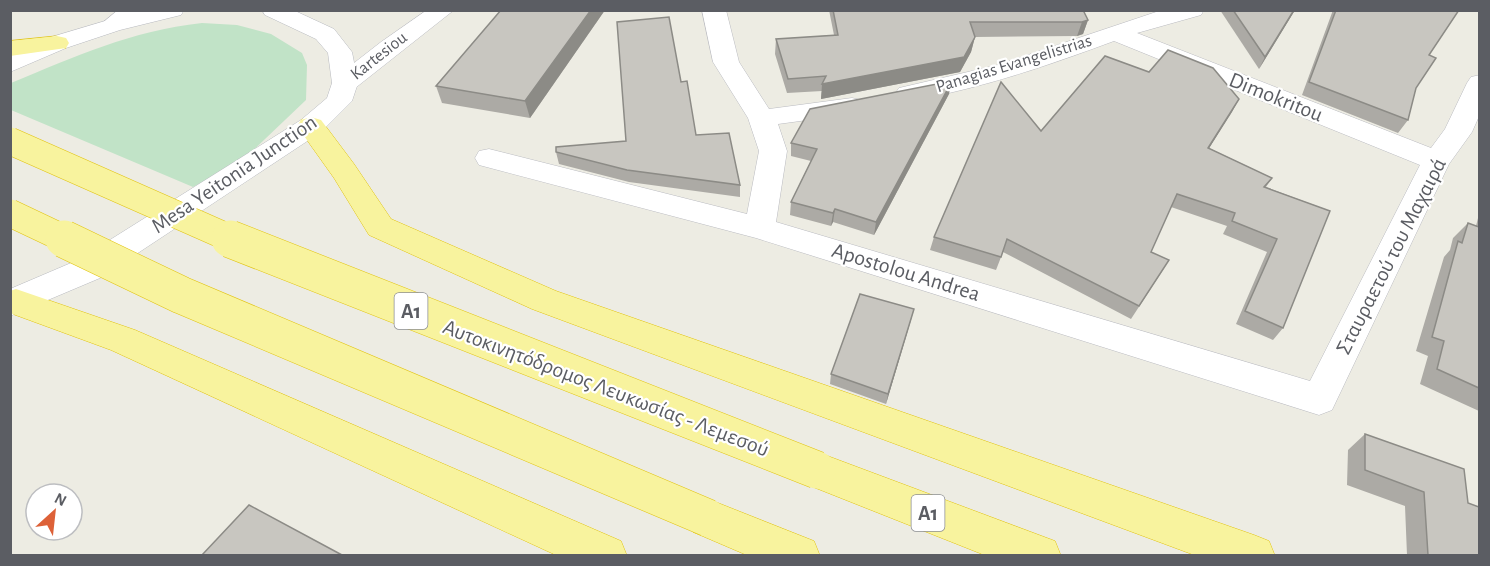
<svg xmlns="http://www.w3.org/2000/svg" width="1490" height="566" viewBox="0 0 1490 566" font-family="'Alegreya Sans',sans-serif">
	<style>
		.green { fill: #c1e3c7 }
		.lines { fill: none; stroke-linecap: round; stroke-linejoin: round }
		.minor-casing { stroke: #babbc1; stroke-width: 1 }
		.tertiary-casing { stroke: #babbc1; stroke-width: 1 }
		.secondary-casing { stroke: #b8bac0; stroke-width: 1 }
		.trunk-casing { stroke: #e1c30f; stroke-width: 1 }
		.minor { fill: #fff; fill-rule: evenodd }
		.tertiary { fill: #fff; fill-rule: evenodd }
		.secondary { fill: #fff; fill-rule: evenodd }
		.trunk { fill: #f8f39e; fill-rule: evenodd }
		.trunk-bridge-far1-casing { stroke: #e1c30f; stroke-width: 28; stroke-linecap: butt }
		.trunk-bridge-casing { stroke: #e1c30f; stroke-width: 38; stroke-linecap: butt }
		.trunk-bridge-far1 { stroke: #f8f39e; stroke-width: 27 }
		.trunk-bridge { stroke: #f8f39e; stroke-width: 37 }
		.wall { fill: #acaaa5 }
		.shaded-wall { fill: #8c8b86 }
		.building { fill: #c8c6c0; stroke: #8c8b86; stroke-width: 1.5 }
		.labels { text-anchor: middle; dominant-baseline: central; stroke-width: 4.5; stroke-linejoin: round; paint-order: stroke }
		.far-street-label { font-size: 18px; fill: #5b5d63; stroke: #fff }
		.shield { fill: #fff; stroke: #8c8e92; stroke-width: 1.5 }
		.shield-label { font-size: 21px; font-weight: bold; fill: #5b5d63 }
		.street-label { font-size: 22px; fill: #5b5d63; stroke: #fff }
	</style>
	<rect width="100%" height="100%" fill="#edece3"/>
	<!-- green -->
	<path class="green" d="M202,23l35,2 34,9 31,19 5,12 -1,35 -64,61 -49,26 -182,-77v-27c66,-27 119,-52 191,-60z"/>
	<g class="lines">
		<defs>
			<path id="minor" d="M702,10h24l13,52 30,47 83,-11 9,2 4,6 -4,6 -9,2 -74,10 9,27 -11,71 534,159 110,-216 -306,-124c-54,20 -108,39 -165,52 -16,4 -34,11 -50,7l-4,-6 4,-6 99,-23 164,-55h42l-3,5 -64,18 294,115 14,-19 22,-46 4,-6 9,-2v39l-8,18 -23,32 -117,246 -13,5 -563,-177 -277,-73 -4,-7 4,-7 10,-2 258,65 12,-63 -11,-33 -35,-56z"/>
			<g id="tertiary">
				<path d="M118,10h28c-8,13 -28,24 -42,20l-4,-5z"/>
				<polygon points="427,10 454,10 354,89 345,91 336,89 332,83 336,77 381,42"/>
			</g>
			<g id="secondary">
				<polygon points="142,10 184,10 181,15 120,30 66,48 10,72 10,55 48,38"/>
				<polygon points="262,10 293,10 334,29 352,52 358,83 352,101 321,132 100,278 10,316 10,289 78,260 301,120 327,98 332,83 328,53 316,39 265,15"/>
			</g>
			<g id="trunk">
				<polygon points="57,36 66,38 69,43 66,48 10,56 10,41"/>
				<polygon points="311,117 321,120 354,164 391,219 556,291 1254,535 1269,541 1275,556 1197,556 532,309 369,235 334,178 297,126 301,120"/>
				<polygon points="16,289 135,330 621,541 627,556 558,556 111,350 10,313 10,291"/>
				<polygon points="817,452 1055,541 1061,556 987,556 803,483 797,470 803,457"/>
				<polygon points="708,499 814,541 820,556 749,556 693,532 687,518 693,504"/>
			</g>
		</defs>
		<!-- minor casing -->
		<use href="#minor" class="minor-casing"/>
		<!-- tertiary casing -->
		<use href="#tertiary" class="tertiary-casing"/>
		<!-- secondary casing -->
		<use href="#secondary" class="secondary-casing"/>
		<!-- trunk casing -->
		<use href="#trunk" class="trunk-casing"/>
		<!-- minor -->
		<use href="#minor" class="minor"/>
		<!-- tertiary -->
		<use href="#tertiary" class="tertiary"/>
		<!-- secondary -->
		<use href="#secondary" class="secondary"/>
		<!-- trunk -->
		<use href="#trunk" class="trunk"/>
		<defs>
			<g id="trunk-bridge-far1">
				<polyline points="10,141 234,240"/>
				<polyline points="10,213 67,240"/>
			</g>
			<g id="trunk-bridge">
				<polyline points="64,239 181,295 708,518"/>
				<polyline points="230,239 817,470"/>
			</g>
		</defs>
		<!-- trunk-bridge-far1 casing -->
		<use href="#trunk-bridge-far1" class="trunk-bridge-far1-casing"/>
		<!-- trunk-bridge casing -->
		<use href="#trunk-bridge" class="trunk-bridge-casing"/>
		<!-- trunk-bridge-far1 -->
		<use href="#trunk-bridge-far1" class="trunk-bridge-far1"/>
		<!-- trunk-bridge -->
		<use href="#trunk-bridge" class="trunk-bridge"/>
	</g>
	<!-- wall -->
	<g class="wall">
		<polygon points="605,10 530,118 442,103 436,86"/>
		<polygon points="829,10 1083,10 1088,20 1083,34 1077,36 975,37 971,52 960,72 821,99 822,91 787,93 775,54 776,39 834,35"/>
		<polygon points="1220,10 1295,10 1259,69"/>
		<polygon points="1333,10 1459,10 1429,55 1416,88 1408,120 1398,133 1302,95"/>
		<polygon points="681,82 696,135 740,185 740,197 629,182 559,164 556,152 626,141"/>
		<polygon points="949,94 874,235 833,222 831,226 790,215 791,202 811,161 791,156 791,143"/>
		<polygon points="1239,99 1209,148 1272,178 1266,187 1330,211 1283,328 1273,340 1236,324 1267,252 1223,234 1227,226 1171,207 1151,252 1169,260 1161,273 1131,319 1003,252 996,270 930,250 934,237 1041,131"/>
		<polygon points="1479,214 1479,411 1420,384 1428,356 1416,351 1444,257 1450,250 1453,238 1468,223 1476,226"/>
		<polygon points="914,309 886,404 830,384 831,374"/>
		<polygon points="1365,434 1468,503 1479,555 1407,555 1405,506 1347,485 1348,450"/>
	</g>
	<!-- shaded-wall -->
	<g class="shaded-wall">
		<polygon points="591,10 605,10 530,118 525,101"/>
		<polygon points="1294,10 1295,10 1259,69 1265,57"/>
		<polygon points="1088,20 1083,34 1077,36 1082,22"/>
		<polygon points="975,37 971,52 960,72 821,99 822,84"/>
		<polygon points="952,81 949,94 874,235 876,222"/>
		<polygon points="1239,99 1232,112 1201,161 1208,148"/>
		<polygon points="835,209 833,222 831,226 833,213"/>
		<polygon points="914,309 911,320 886,404 888,394"/>
	</g>
	<!-- building -->
	<g class="building">
		<polygon points="501,10 591,10 525,101 436,86"/>
		<polygon points="833,10 1083,10 1088,20 1082,22 970,22 975,37 964,57 822,84 826,76 788,79 776,39 838,35"/>
		<polygon points="1233,10 1294,10 1265,57"/>
		<polygon points="1336,10 1459,10 1429,55 1436,58 1416,88 1408,120 1309,82"/>
		<polygon points="669,17 681,82 687,81 696,135 729,133 740,185 627,170 556,152 556,147 626,141 617,22"/>
		<polygon points="1168,50 1213,68 1239,99 1208,148 1272,178 1264,187 1330,211 1283,328 1245,311 1277,239 1232,221 1235,213 1177,194 1151,252 1169,260 1139,306 1007,239 1001,257 934,237 1001,82 1041,131 1105,56 1149,72"/>
		<polygon points="952,81 876,222 835,209 833,213 791,202 817,149 791,143 810,109"/>
		<polygon points="1468,223 1479,227 1479,388 1437,369 1444,341 1432,337 1458,241 1462,243"/>
		<polygon points="860,294 914,309 888,394 831,374"/>
		<polygon points="1365,434 1464,469 1468,503 1479,507 1479,555 1428,555 1424,492 1365,470"/>
		<polygon points="249,505 342,555 202,555"/>
	</g>
	<g class="labels">
		<!-- far-street labels -->
		<g class="far-street-label">
			<text transform="translate(379 56) rotate(-38)">Kartesiou</text>
			<text transform="translate(1014 64) rotate(-17)">Panagias Evangelistrias</text>
		</g>
		<!-- shield labels -->
		<g class="shield">
			<rect x="394.5" y="293" width="33" height="36" rx="4.5"/>
			<rect x="911.5" y="495" width="33" height="36" rx="4.5"/>
		</g>
		<g class="shield-label">
			<text x="411" y="311">A1</text>
			<text x="928" y="513">A1</text>
		</g>
		<!-- street labels -->
		<g class="street-label">
			<text transform="translate(1276 97) rotate(22)">Dimokritou</text>
			<text transform="translate(234 174) rotate(-34)">Mesa Yeitonia Junction</text>
			<text transform="translate(1391 256) rotate(-63)">Σταυραετού του Μαχαιρά</text>
			<text transform="translate(906 272) rotate(17)">Apostolou Andrea</text>
			<text transform="translate(606 388) rotate(21)">Αυτοκινητόδρομος Λευκωσίας - Λεμεσού</text>
		</g>
	</g>
	<!-- border -->
	<rect width="1490" height="566" fill="none" stroke="#5b5d63" stroke-width="24"/>
	<!-- north arrow -->
	<g transform="translate(54 512) rotate(27)"><circle r="28" fill="#ffffff" stroke="#bdbec1" stroke-width="1.5"/>
	<path d="M0-4.5L10 22L0 15L-10 22Z" fill="#dd6138"/>
	<text y="-9" font-size="16" font-weight="bold" text-anchor="middle" fill="#5b5d63">N</text>
	</g>
</svg>
